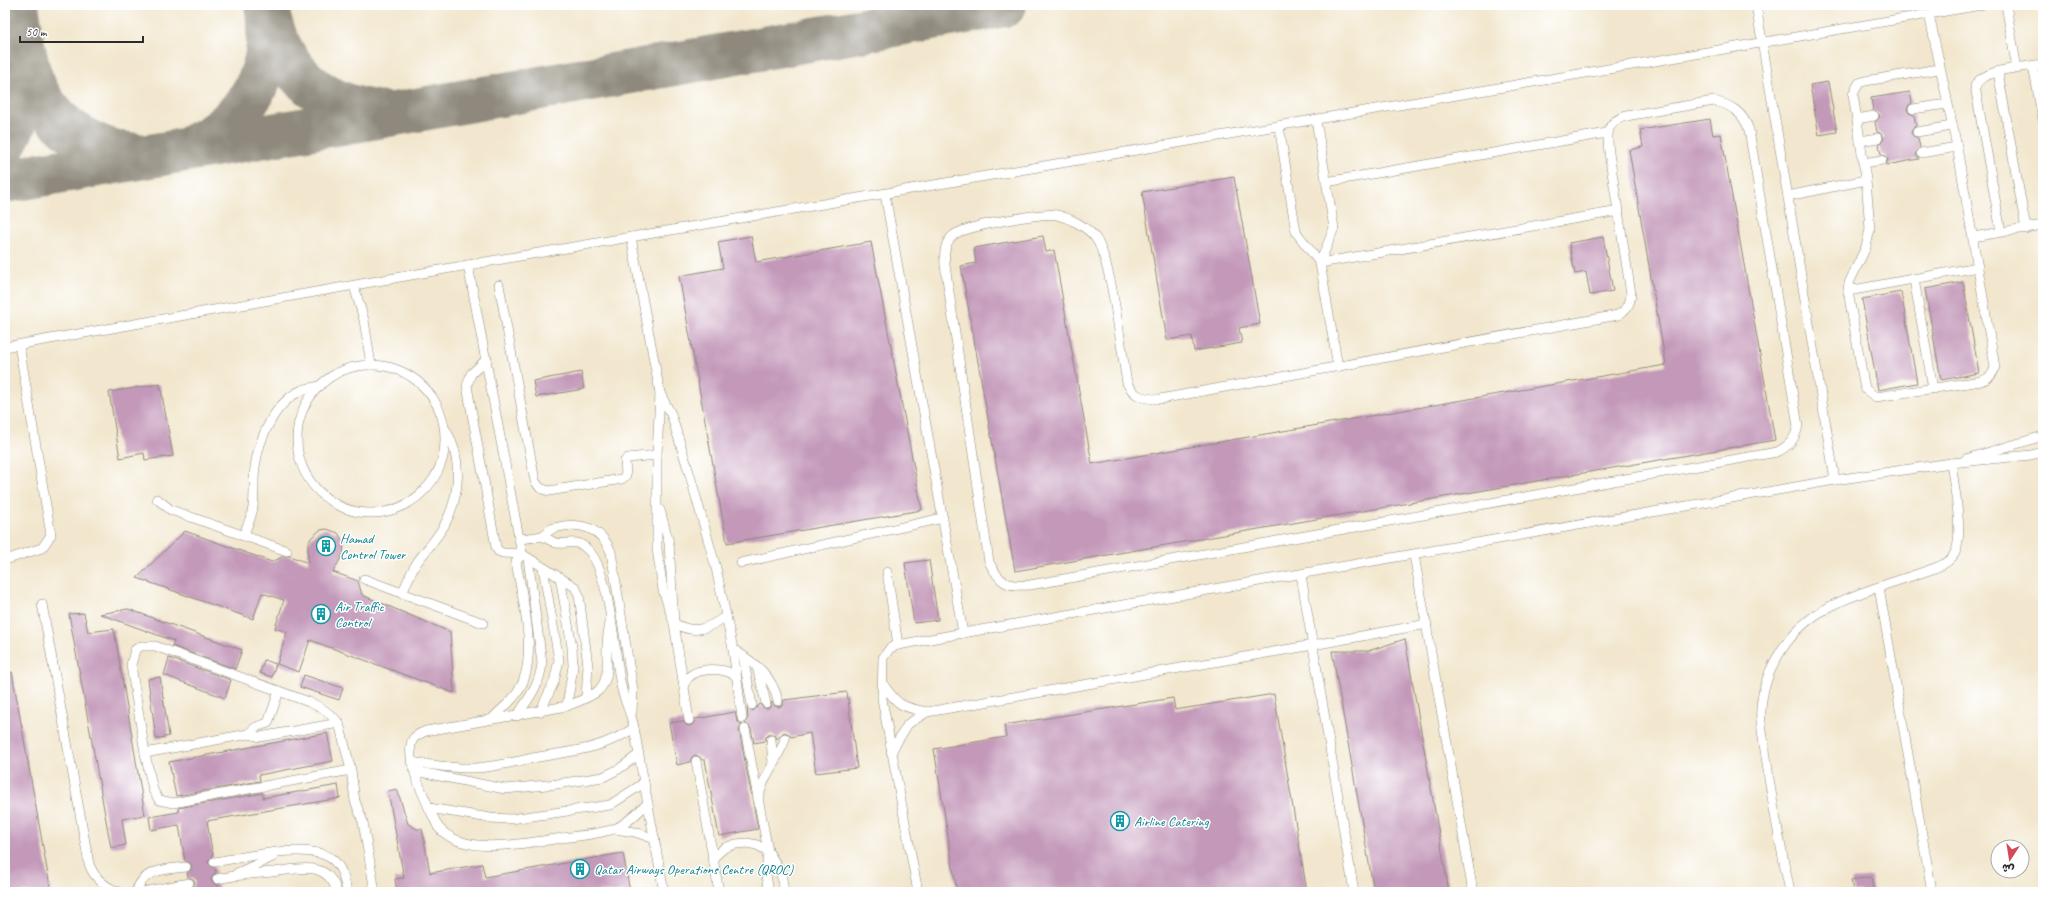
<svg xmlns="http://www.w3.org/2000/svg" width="2048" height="897" viewBox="0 0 2048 897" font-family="Caveat,'Playpen Sans Arabic',sans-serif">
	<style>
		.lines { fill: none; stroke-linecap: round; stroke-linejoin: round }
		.taxiway { stroke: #8e897c; stroke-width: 44 }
		.building { fill: #c398b9 }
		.service-casing { stroke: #8e897c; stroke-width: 10 }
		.service { stroke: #fff; stroke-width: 9 }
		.labels { text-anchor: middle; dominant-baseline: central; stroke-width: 3; stroke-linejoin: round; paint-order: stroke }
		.culture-label { font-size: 14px; fill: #0d838f; stroke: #fff; text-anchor: start }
	</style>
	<rect width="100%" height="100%" fill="#fff"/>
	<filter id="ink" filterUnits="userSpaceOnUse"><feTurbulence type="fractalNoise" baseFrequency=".025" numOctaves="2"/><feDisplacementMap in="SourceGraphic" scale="8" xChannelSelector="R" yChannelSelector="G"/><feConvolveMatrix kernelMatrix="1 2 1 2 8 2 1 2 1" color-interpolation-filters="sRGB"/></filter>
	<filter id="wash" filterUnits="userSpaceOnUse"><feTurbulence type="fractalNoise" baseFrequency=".012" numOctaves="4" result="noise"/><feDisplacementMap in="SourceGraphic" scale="16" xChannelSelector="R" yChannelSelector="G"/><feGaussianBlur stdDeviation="0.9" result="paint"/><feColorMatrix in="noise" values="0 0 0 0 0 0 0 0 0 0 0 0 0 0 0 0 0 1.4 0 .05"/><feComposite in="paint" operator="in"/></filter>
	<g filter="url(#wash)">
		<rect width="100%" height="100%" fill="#f2e7ce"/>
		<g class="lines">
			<!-- taxiway -->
			<g class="taxiway">
				<path d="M17,5c4,25 6,51 15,75 17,44 61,72 106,75"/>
				<path d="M269,17c15,58 54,89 113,96"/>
				<path d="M5,143c18,-33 22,-48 19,-85"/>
				<path d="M194,145c45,-20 77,-65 74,-116 0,-8 0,-16 -2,-24"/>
				<polyline points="5,181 394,114 1005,5"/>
			</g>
		</g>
		<g id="blocks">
			<!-- building -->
			<g class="building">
				<polygon points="1828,82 1837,132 1819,135 1810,85"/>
				<polygon points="1910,92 1912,103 1909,105 1907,109 1909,113 1914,115 1916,126 1913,128 1911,133 1913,136 1918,138 1920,147 1915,154 1919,159 1886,165 1888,159 1884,155 1881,154 1879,144 1883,140 1884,137 1880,133 1877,132 1875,122 1879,118 1880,115 1873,110 1871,98"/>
				<polygon points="1710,119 1713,135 1721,134 1775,440 1015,571 961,266 976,263 974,248 1043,236 1046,252 1054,250 1092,464 1666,365 1629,150 1643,147 1640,130"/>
				<polygon points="1234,177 1260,324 1239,328 1242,343 1194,351 1192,336 1167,340 1142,192"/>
				<polygon points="751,236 756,262 871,242 922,510 727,543 679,276 723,268 718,242"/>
				<polygon points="1603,237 1613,291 1590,295 1586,272 1575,274 1569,243"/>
				<polygon points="1963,282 1979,373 1941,380 1925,289"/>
				<polygon points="1901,292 1917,383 1878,390 1862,299"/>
				<polygon points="581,372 584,389 536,397 533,381"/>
				<polygon points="160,384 173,456 145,460 144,453 120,458 109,392"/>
				<polygon points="327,529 338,533 344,543 343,554 333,572 358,581 362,595 450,632 454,693 310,640 299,672 277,664 287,632 275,628 284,600 262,593 253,619 137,578 185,531 272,562 284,556 290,556 308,563 308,544 311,538 320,530"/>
				<polygon points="929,560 938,620 914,623 905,563"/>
				<polygon points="128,609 242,650 235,669 172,646 174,641 100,614"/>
				<polygon points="84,613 88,632 114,629 145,815 122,819 126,845 111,848 69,614"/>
				<polygon points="1405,639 1449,892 1374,892 1332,651 1368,651"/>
				<polygon points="169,658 231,680 225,698 164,675"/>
				<polygon points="264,660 276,664 272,677 260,673"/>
				<polygon points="12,672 51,892 5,892 5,673"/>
				<polygon points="304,675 343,688 339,700 300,687"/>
				<polygon points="160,677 169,736 156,739 148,679"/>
				<polygon points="847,692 857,768 816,773 810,733 791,737 789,734 784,732 777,739 774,735 770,734 766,737 765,741 754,743 751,728 745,723 748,718 747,707 753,711 760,704 762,707 767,709 770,707 772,702 774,706 779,707 783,705 784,700"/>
				<polygon points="1274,694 1307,892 957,892 934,749 1006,737 1004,725 1173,698 1175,710"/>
				<polygon points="735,712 737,721 742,724 739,730 758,829 719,836 705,760 702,760 700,757 695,755 692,757 690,762 677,765 669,723 683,721 686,725 690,726 694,723 695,719"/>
				<polygon points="327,733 333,761 259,775 260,781 176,796 169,762"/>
				<polygon points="338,785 340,798 207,821 213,856 209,860 208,863 212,867 215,868 216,873 213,875 211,880 213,883 218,885 219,892 191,892 190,889 193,887 195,882 193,879 188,877 187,873 191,870 192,866 189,862 185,861 179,825 151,830 149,817 179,812 178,808 263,793 263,798"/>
				<polygon points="397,789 408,824 417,829 422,829 430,873 482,864 485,877 623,853 630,892 397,892 395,879 404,878 388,791"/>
				<polygon points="1871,877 1874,892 1853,892 1851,880"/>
			</g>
		</g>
	</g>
	<g filter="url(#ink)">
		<use href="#blocks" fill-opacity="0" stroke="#8e897c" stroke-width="1"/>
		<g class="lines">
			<defs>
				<g id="service">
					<polyline points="1756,5 1835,480"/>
					<polyline points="2006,5 2017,69"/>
					<path d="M1929,14l28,133 38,220c-2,8 -6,12 -14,14l-105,16 -10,-7 -2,-6 -16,-93 1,-8 17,-36 4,-18 -4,-49 -13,-86 6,-11 6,-2 74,-12"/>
					<polyline points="2033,66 2043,120"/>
					<polyline points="1998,72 2026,229"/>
					<path d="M1714,101c17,4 29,11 35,29l49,296c-3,14 -9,20 -21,26l-747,133c-24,2 -30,-2 -41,-23l-44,-297c-1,-11 -1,-23 9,-30 12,-9 89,-23 103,-20 13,3 28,11 37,21 18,21 27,115 33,147 7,14 17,16 33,16l458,-84c9,-6 12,-10 13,-21l-22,-141c-2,-19 -4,-31 17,-37z"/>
					<polyline points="1913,109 1947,104"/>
					<polyline points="1857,119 1874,116"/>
					<polyline points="1316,120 1334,228 1320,263"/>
					<polyline points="1279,126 1296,232 1320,263 1338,367"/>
					<polyline points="1917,132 1952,126"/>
					<polyline points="1860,141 1878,138"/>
					<polyline points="1921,153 1957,147"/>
					<polyline points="1863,163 1882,160"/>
					<polyline points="1326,182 1607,133"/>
					<polyline points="885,194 963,633 1835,480 1951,463 2031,455 2043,452"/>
					<polyline points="1788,196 1866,180"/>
					<path d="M2001,232l-26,-146c7,-17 51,-19 68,-22"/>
					<polyline points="631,237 660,393 671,414 689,472 716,568 733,649 742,718"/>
					<polyline points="1973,237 2043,225"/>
					<polyline points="1320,263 1619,211"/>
					<path d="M468,265l54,289 -6,8c6,36 23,95 3,128 -7,12 -18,19 -27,29"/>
					<polyline points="1914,279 1933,389"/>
					<polyline points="499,285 535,481 540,488 549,491 622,479 626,475 625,461 628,458 657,455"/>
					<polyline points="354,286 364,320 371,365"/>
					<polyline points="1848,291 1978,267"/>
					<polyline points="5,347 468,265 1981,5"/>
					<polyline points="487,359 471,374 467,386 496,547 498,551 503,553 522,554 575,587 579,595 588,666 586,698"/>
					<circle cx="371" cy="439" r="74"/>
					<path d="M660,393l-3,62v94l6,41 11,33c20,12 34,6 52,-7"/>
					<polyline points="1966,459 2043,436"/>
					<polyline points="157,499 171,510 287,551"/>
					<polyline points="660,510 669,543 674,623 689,720"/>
					<path d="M243,536c4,-10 9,-19 10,-29 2,-13 0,-27 2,-40 4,-29 20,-67 50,-78 4,-1 10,-2 15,-3"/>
					<path d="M542,536c4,2 9,5 14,7 12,2 20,-5 31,6 24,21 27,108 35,141 3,13 10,25 12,38l30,164"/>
					<path d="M519,539c7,-1 15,-1 22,-3 5,-1 8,-7 13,-8 25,-7 47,-1 57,24l22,138 -1,22"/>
					<polyline points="1414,555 1473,892"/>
					<polyline points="5,560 42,548 51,535 19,345"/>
					<polyline points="741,563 943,518"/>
					<polyline points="887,572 898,645"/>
					<polyline points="1301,575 1354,892"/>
					<polyline points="560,577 572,647 573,666 567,706"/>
					<polyline points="364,579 483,623"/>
					<polyline points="1879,588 1932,892"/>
					<path d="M402,594c5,-12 9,-23 16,-33 9,-12 18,-22 26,-35 16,-29 19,-67 2,-96"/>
					<path d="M42,604l47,260c5,14 17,24 31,28"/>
					<path d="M611,618c-2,9 -4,18 -4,28 -1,15 4,33 -9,45 -9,7 -21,11 -31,15l-141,25c-5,2 -10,4 -13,8 -11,18 17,70 25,88 26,30 84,16 118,12 18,-3 40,-4 58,-10 12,-4 24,-17 34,-26"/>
					<path d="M733,649c21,14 39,25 45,52"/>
					<polyline points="743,656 752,705"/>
					<polyline points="757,667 766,703"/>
					<path d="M684,684c8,-18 37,-17 51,-9"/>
					<path d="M883,684c15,22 19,23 44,28"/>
					<polyline points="540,712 554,682 559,660 543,568"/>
					<path d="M517,716c12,-18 23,-31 25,-53l-14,-105"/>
					<polyline points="745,729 768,851 766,875 769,892"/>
					<polyline points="248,734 256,727 268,723 279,691"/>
					<polyline points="771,740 773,763"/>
					<polyline points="891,752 908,724 927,712 1313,645 1427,624"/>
					<polyline points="145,753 248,734 260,737 339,723"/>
					<polyline points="696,761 719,892"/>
					<path d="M411,762c21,3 43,7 64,6 19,-1 39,-6 58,-10 38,-7 68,-8 101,-30"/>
					<path d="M351,770l-178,33 -14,-3 -6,-10 -8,-37 -14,-88 4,-15 6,-4h14l154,56c12,5 21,11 30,21l12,47 4,31 8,21 12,70"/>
					<polyline points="415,771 505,789 557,784 603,777 619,769 638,755"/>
					<polyline points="758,798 764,781 783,745 785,738"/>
					<polyline points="429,808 490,818 511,819 610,805 644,783"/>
					<polyline points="615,829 635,832 655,839"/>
					<polyline points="712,859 724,848 736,844 747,843 757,845 768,851 781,872 784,892"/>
					<path d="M214,862c28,-4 95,-21 118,-3 10,8 13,21 15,33"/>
					<polyline points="237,873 273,857"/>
					<path d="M217,879c18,-4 36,-5 55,-7 24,-2 55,-14 65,20"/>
					<path d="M136,892c7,-23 30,-23 50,-25"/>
					<polyline points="143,892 189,883"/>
					<polyline points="918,892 882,699 883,658 890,648 898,645 963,633"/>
					<path d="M1790,892c-8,-38 -15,-75 -21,-113 -2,-19 -6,-38 -8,-57 -3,-44 24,-89 61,-111 32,-19 78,-30 113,-43 8,-3 16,-7 20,-15 9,-18 -1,-68 -4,-90"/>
				</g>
			</defs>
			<!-- service casing -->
			<use href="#service" class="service-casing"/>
			<!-- service -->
			<use href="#service" class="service"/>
		</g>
	</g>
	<!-- icons -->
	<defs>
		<symbol id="building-ring" viewBox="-11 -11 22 22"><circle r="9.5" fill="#fff" stroke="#0f9aa8" stroke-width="1.5"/><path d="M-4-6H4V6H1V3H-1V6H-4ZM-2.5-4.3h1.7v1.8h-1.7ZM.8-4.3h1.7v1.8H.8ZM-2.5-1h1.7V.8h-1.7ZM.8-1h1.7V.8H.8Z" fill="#0f9aa8"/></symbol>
	</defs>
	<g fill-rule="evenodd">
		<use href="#building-ring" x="315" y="535" width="22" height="22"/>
		<use href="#building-ring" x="310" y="603" width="22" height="22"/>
		<use href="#building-ring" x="1109" y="810" width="22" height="22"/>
		<use href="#building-ring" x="569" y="858" width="22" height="22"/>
	</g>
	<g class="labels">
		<!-- culture labels -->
		<g class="culture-label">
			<text x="340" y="538">Hamad<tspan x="340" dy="16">Control Tower</tspan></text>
			<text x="335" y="606">Air Traffic<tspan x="335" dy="16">Control</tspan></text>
			<text x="1134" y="821">Airline Catering</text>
			<text x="594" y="869">Qatar Airways Operations Centre (QROC)</text>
		</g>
	</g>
	<!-- margin -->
	<rect width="2048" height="897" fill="none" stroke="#fff" stroke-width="20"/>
	<!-- north arrow -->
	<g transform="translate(2010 859) rotate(192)"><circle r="19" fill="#ffffff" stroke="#aaaaaa"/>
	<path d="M0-3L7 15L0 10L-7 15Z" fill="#d1495b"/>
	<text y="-6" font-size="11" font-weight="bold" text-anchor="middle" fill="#2b2b2b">ش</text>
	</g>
	<!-- scale -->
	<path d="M20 36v6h123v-6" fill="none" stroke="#2b2b2b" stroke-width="2"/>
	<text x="26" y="36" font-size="12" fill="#2b2b2b" stroke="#ffffff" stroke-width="3" paint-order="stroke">50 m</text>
</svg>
